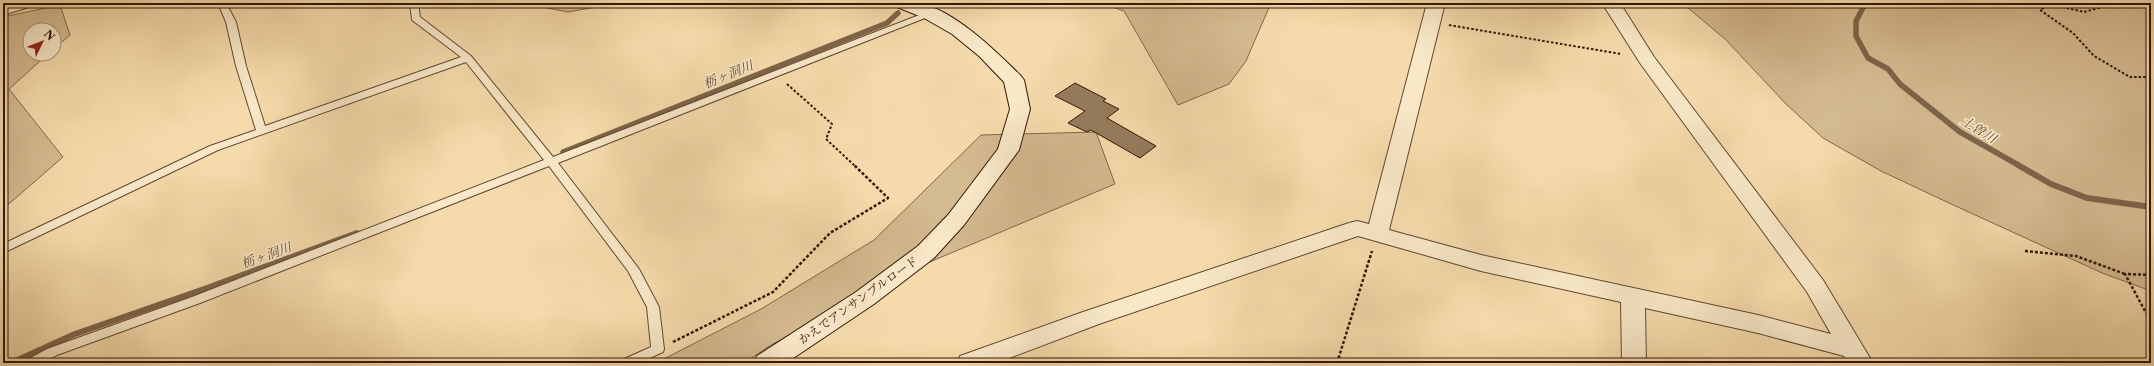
<svg xmlns="http://www.w3.org/2000/svg" width="2154" height="366" viewBox="0 0 2154 366" font-family="'Libre Caslon Text','Noto Serif JP',serif">
	<style>
		.green { fill: #d4ba8f; stroke: #82684c }
		.lines { fill: none; stroke-linecap: round; stroke-linejoin: round }
		.stream-far1 { stroke: #7e6449; stroke-width: 5.5 }
		.stream { stroke: #7e6449; stroke-width: 6 }
		.building { fill: #967c5d; stroke: #301608 }
		.lane-casing { stroke: #614731; stroke-width: 2 }
		.street-casing { stroke: #614731; stroke-width: 2 }
		.secondary-casing { stroke: #301608; stroke-width: 2 }
		.path-far1 { stroke: #301608; stroke-width: 2; stroke-dasharray: 2.5 2; stroke-linecap: butt }
		.path { stroke: #301608; stroke-width: 2.5; stroke-dasharray: 3 2; stroke-linecap: butt }
		.lane { fill: #f8e8c8; fill-rule: evenodd }
		.street { fill: #f8e8c8; fill-rule: evenodd }
		.secondary { fill: #f8e8c8; fill-rule: evenodd }
		.labels { text-anchor: middle; dominant-baseline: central; stroke-width: 3; stroke-linejoin: round; paint-order: stroke }
		.street-label { font-size: 12px; fill: #301608; stroke: #f8e8c8 }
		.water-label { font-size: 13px; font-style: italic; fill: #644a33; stroke: #f8e8c8 }
	</style>
	<rect width="100%" height="100%" fill="#f5dbab"/>
	<filter id="stains"><feTurbulence type="fractalNoise" baseFrequency=".005" numOctaves="4"/><feColorMatrix values="0 0 0 0 .2 0 0 0 0 .09 0 0 0 0 .02 0 0 0 .5 -.17"/></filter>
	<radialGradient id="worn" r=".72"><stop offset=".6" stop-color="#630" stop-opacity="0"/><stop offset="1" stop-color="#630" stop-opacity=".3"/></radialGradient>
	<!-- green -->
	<g class="green">
		<polygon points="532,3 619,3 568,12 532,5"/>
		<polygon points="1101,3 1271,3 1246,61 1229,84 1178,105 1124,11"/>
		<polygon points="1682,3 2151,3 2151,291 2102,273 1949,203 1881,171 1823,138 1786,104 1725,39"/>
		<polygon points="60,5 70,35 54,49 54,30 30,30 30,54 48,54 9,89 63,157 3,209 3,17"/>
		<polygon points="1096,132 1115,184 925,264 771,345 744,363 656,363 761,309 874,240 981,135"/>
	</g>
	<g class="lines">
		<!-- stream-far1 -->
		<g class="stream-far1">
			<polyline points="1861,3 1864,6 1856,21 1856,36 1868,58 1888,69 1900,84 1960,132 2020,166"/>
			<polyline points="563,152 887,23 898,13"/>
		</g>
		<!-- stream -->
		<g class="stream">
			<polyline points="2018,165 2051,184 2087,198 2151,207"/>
			<polyline points="11,363 75,334 207,288 357,233"/>
		</g>
	</g>
	<!-- building -->
	<polygon class="building" points="1075,83 1106,99 1103,101 1119,109 1107,118 1156,146 1140,158 1091,130 1087,132 1068,123 1085,111 1055,96"/>
	<g class="lines">
		<defs>
			<polygon id="lane" points="218,3 226,3 236,22 246,66 265,126 461,57 412,20 410,3 418,3 420,17 471,56 553,157 927,12 930,11 935,14 558,163 639,269 659,307 664,349 663,352 639,363 620,363 622,360 651,347 647,307 628,271 549,166 200,303 57,355 43,363 25,363 27,360 47,349 192,297 544,160 466,62 218,150 3,253 3,244 210,146 256,130 236,66 226,22"/>
			<g id="street">
				<polygon points="6,3 32,3 29,7 3,15 3,4"/>
				<polygon points="1427,3 1445,3 1389,230 1481,255 1758,315 1831,334 1807,292 1640,63 1602,3 1620,3 1654,57 1823,280 1873,363 1848,363 1844,356 1758,333 1645,308 1646,363 1622,363 1621,302 1481,271 1358,236 1099,324 996,363 957,363 960,356 1083,312 1349,223 1357,221 1369,224"/>
			</g>
			<path id="secondary" d="M894,3c8,0 17,-1 25,0 35,7 77,48 102,73l3,4 6,29 -11,41 -55,75 -30,33 -60,46 -88,59h-33l4,-7 99,-64 62,-46 30,-31 50,-66 12,-40 -6,-27 -25,-26 -27,-22 -28,-16 -27,-11z"/>
		</defs>
		<!-- lane casing -->
		<use href="#lane" class="lane-casing"/>
		<!-- street casing -->
		<use href="#street" class="street-casing"/>
		<!-- secondary casing -->
		<use href="#secondary" class="secondary-casing"/>
		<!-- path-far1 -->
		<g class="path-far1">
			<polyline points="2117,3 2084,12 2050,4 2040,10 2073,33 2094,56 2130,77 2151,77"/>
			<polyline points="1449,25 1621,54"/>
			<polyline points="787,84 832,124 826,139 855,166"/>
		</g>
		<!-- path -->
		<g class="path">
			<polyline points="2025,251 2076,256 2125,274"/>
			<polyline points="2151,275 2125,274 2151,322"/>
			<polyline points="673,342 773,292 830,233 888,198 854,165"/>
			<polyline points="1337,363 1372,251"/>
		</g>
		<!-- lane -->
		<use href="#lane" class="lane"/>
		<!-- street -->
		<use href="#street" class="street"/>
		<!-- secondary -->
		<use href="#secondary" class="secondary"/>
	</g>
	<g class="labels">
		<!-- street labels -->
		<g class="street-label">
			<text transform="translate(858 300) rotate(-35)">かえでアンサンブルロード</text>
		</g>
		<!-- water labels -->
		<g class="water-label">
			<text transform="translate(728 74) rotate(-22)">栃ヶ洞川</text>
			<text transform="translate(1979 129) rotate(32)">土曽川</text>
			<text transform="translate(266 255) rotate(-20)">栃ヶ洞川</text>
		</g>
	</g>
	<!-- margin -->
	<rect width="2154" height="366" fill="none" stroke="#f5dbab" stroke-width="16"/>
	<rect x="4" y="4" width="2146" height="358" fill="none" stroke="#301608" stroke-width="2"/>
	<rect x="8" y="8" width="2138" height="350" fill="none" stroke="#301608"/>
	<!-- north arrow -->
	<g transform="translate(42 42) rotate(47)"><circle r="19" fill="#f8e8c8" stroke="#a8947b"/>
	<path d="M0-3L7 15L0 10L-7 15Z" fill="#8f2418"/>
	<text y="-6" font-size="11" font-weight="bold" text-anchor="middle" fill="#301608">N</text>
	</g>
	<rect width="100%" height="100%" filter="url(#stains)"/>
	<rect width="100%" height="100%" fill="url(#worn)"/>
</svg>
